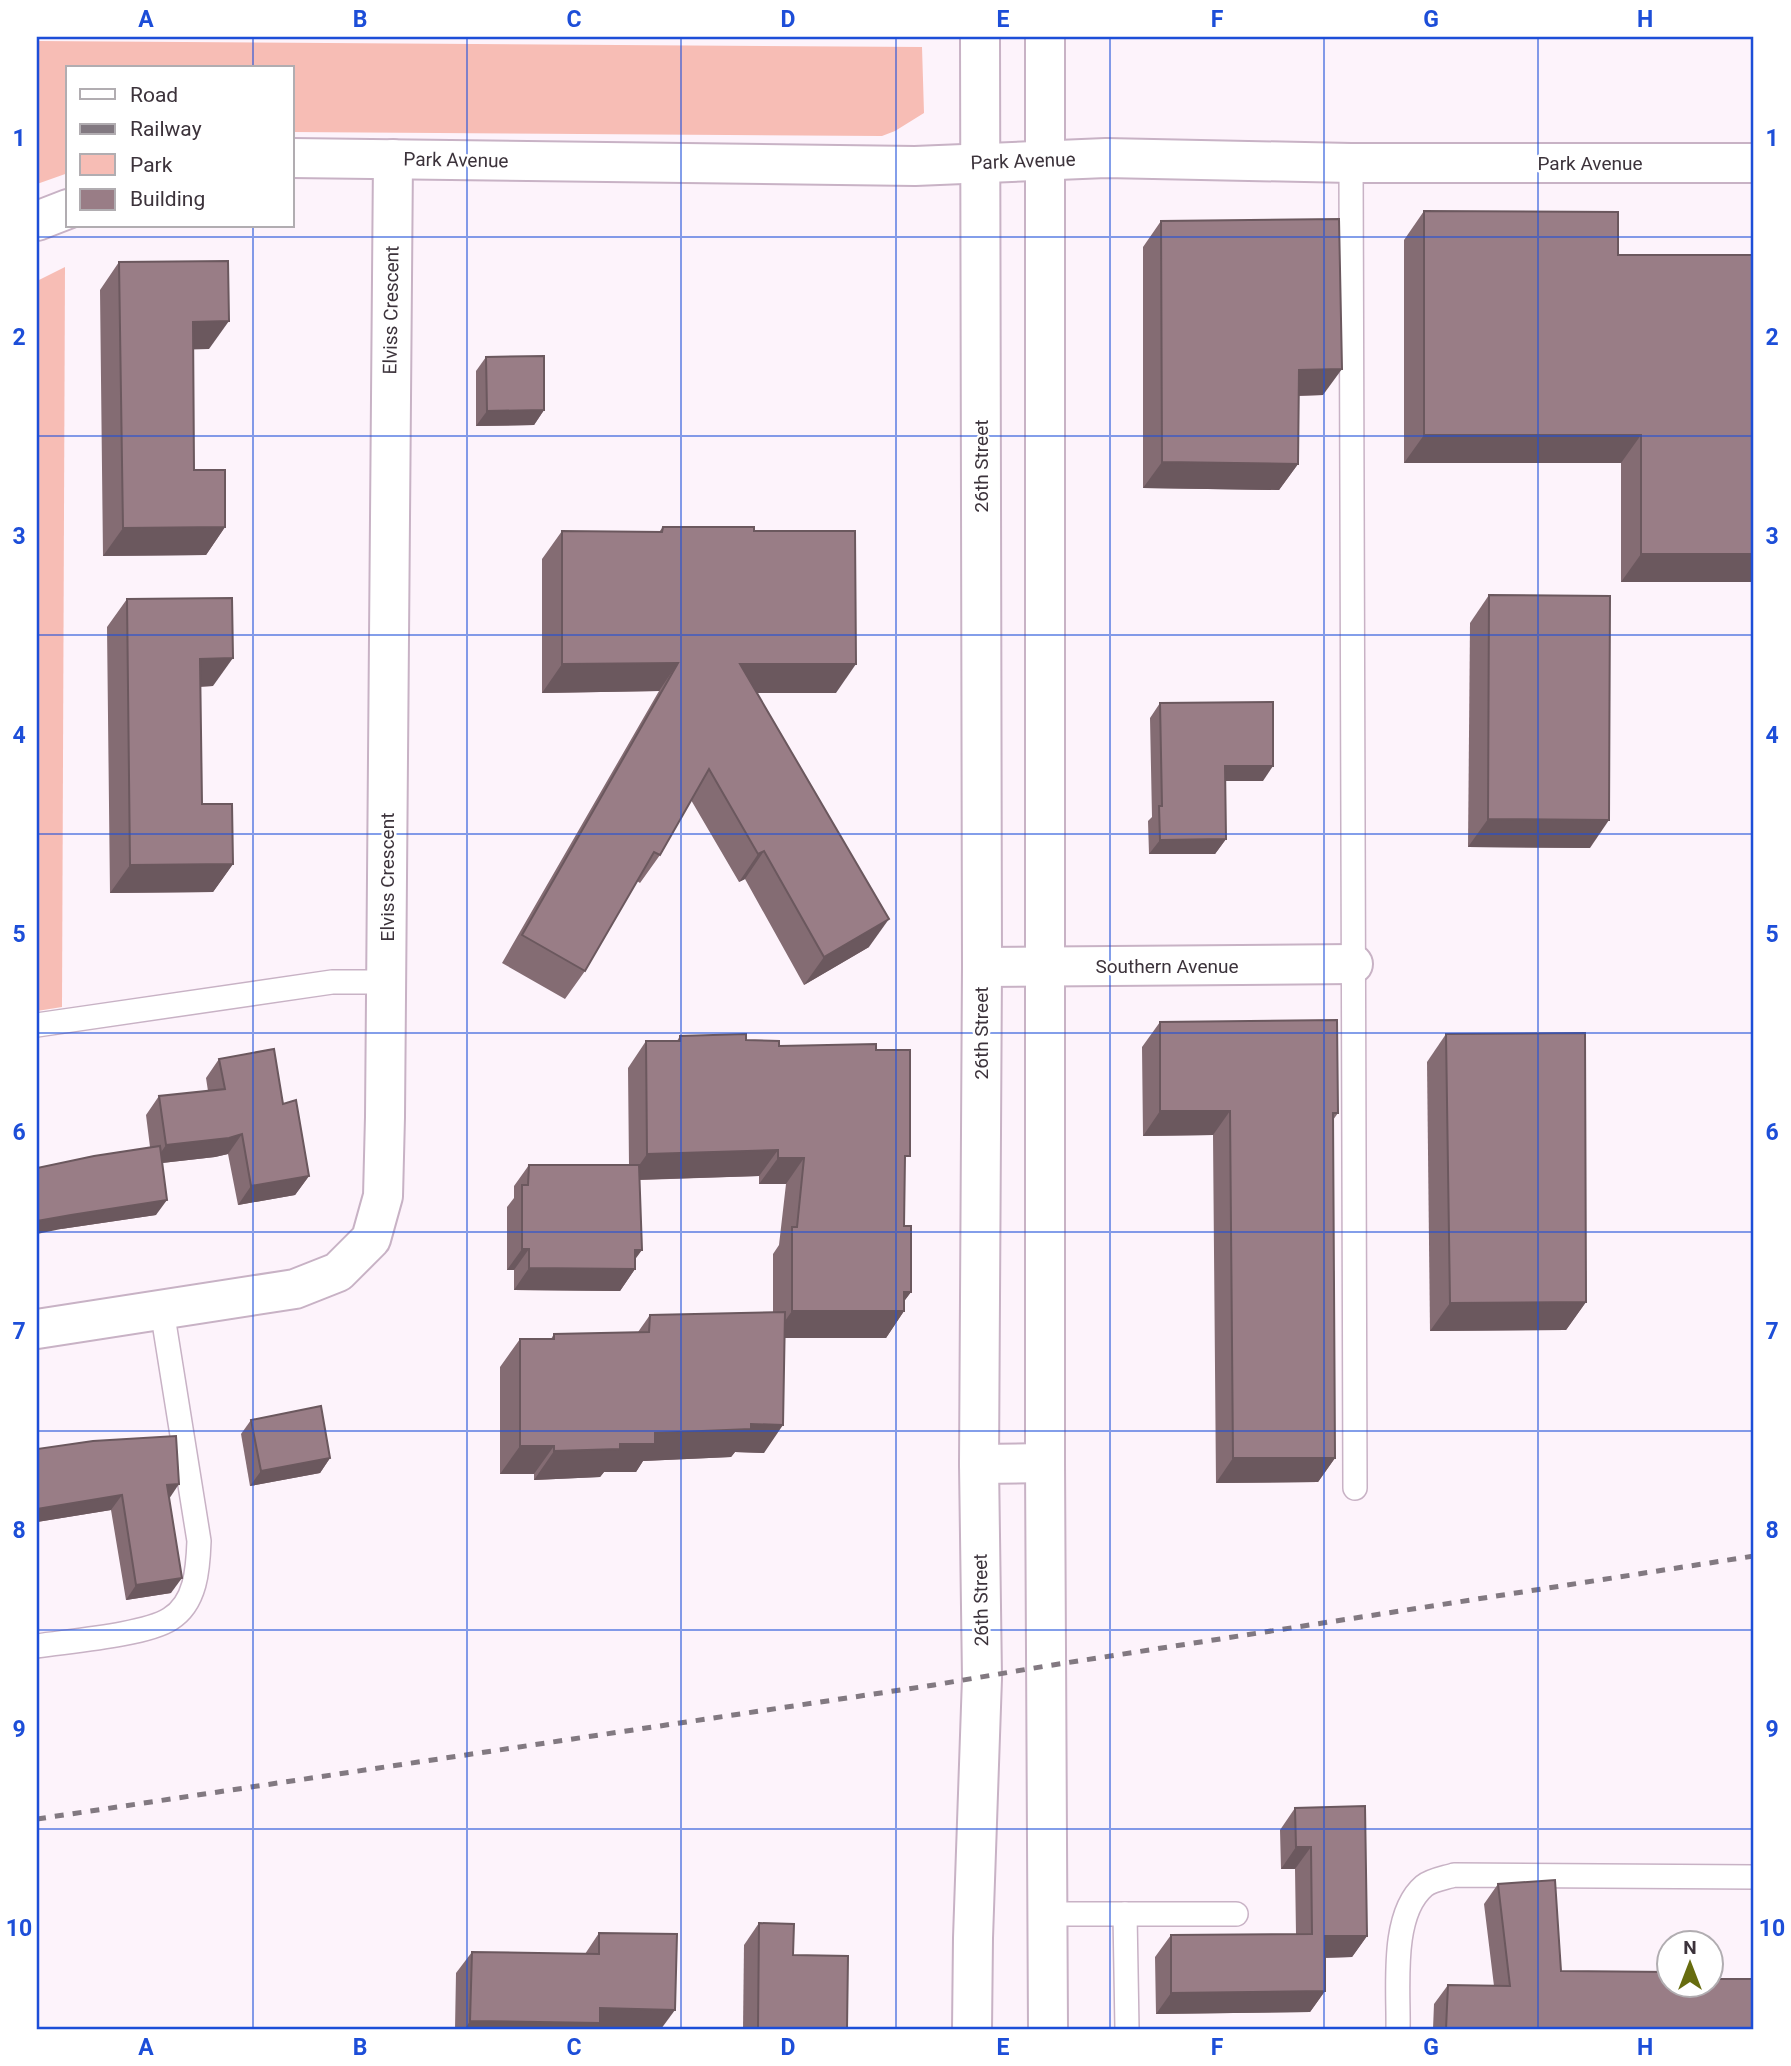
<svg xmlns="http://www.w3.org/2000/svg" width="1791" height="2066" viewBox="0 0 1791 2066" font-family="Roboto,sans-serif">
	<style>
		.green { fill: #f7bdb5 }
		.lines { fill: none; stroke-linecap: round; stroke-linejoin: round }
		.lane-casing { stroke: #c8b2c5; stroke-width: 26 }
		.street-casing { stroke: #c8b2c5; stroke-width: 42 }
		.secondary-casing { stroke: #c8b2c5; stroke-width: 42 }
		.lane { stroke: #fff; stroke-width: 23 }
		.street { stroke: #fff; stroke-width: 38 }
		.secondary { stroke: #fff; stroke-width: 38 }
		.rail { stroke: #827981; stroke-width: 5; stroke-dasharray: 9 9; stroke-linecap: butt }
		.wall { fill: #846c73 }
		.shaded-wall { fill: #6b585e }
		.building { fill: #997d86; stroke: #6b585e; stroke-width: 2 }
		.grid { fill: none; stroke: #1d4ed8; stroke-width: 2; stroke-opacity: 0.55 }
		.labels { text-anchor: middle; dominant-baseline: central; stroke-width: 5; stroke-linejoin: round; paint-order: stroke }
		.street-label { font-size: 19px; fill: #3c333b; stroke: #fff }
		.neatline { fill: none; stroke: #1d4ed8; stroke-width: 2.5 }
		.grid-label { font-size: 23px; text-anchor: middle; font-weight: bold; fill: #1d4ed8 }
	</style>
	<rect width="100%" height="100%" fill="#fdf3fb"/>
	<!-- green -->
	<g class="green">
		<polygon points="37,41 922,47 924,113 895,131 882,136 292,132 292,68 68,68 68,173 37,184"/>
		<polygon points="65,267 62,1007 37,1011 37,281"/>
	</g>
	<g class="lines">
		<defs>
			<g id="lane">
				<polyline points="1351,163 1355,1488"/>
				<polyline points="37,1025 332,982 386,982"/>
				<path d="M37,1646c32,-5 108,-11 133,-27 26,-16 28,-50 29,-78l-37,-231"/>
				<polyline points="1048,1914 1236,1914"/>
				<polyline points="1125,1914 1127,2029"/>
				<path d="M1398,2029c1,-40 -8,-114 26,-143 7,-6 21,-8 30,-11l300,2"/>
			</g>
			<g id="street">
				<polyline points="982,967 1353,964"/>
				<polyline points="37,1329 295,1289 338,1272 371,1239 383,1196 385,1117 393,159"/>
			</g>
			<g id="secondary">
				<polyline points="1045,37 1045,1463 1048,2029"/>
				<polyline points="292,158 915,166 1106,158 1351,163 1754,163"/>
				<polyline points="37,221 68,209"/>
				<polyline points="979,1464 1045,1463"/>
				<polyline points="972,2029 973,1938 982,1678 979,1464 982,967 980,37"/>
			</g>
		</defs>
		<!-- lane casing -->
		<use href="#lane" class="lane-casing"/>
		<!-- street casing -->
		<use href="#street" class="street-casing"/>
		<!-- secondary casing -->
		<use href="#secondary" class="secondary-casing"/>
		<!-- lane -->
		<use href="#lane" class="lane"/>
		<!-- street -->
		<use href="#street" class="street"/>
		<!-- secondary -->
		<use href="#secondary" class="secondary"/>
		<!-- rail -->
		<polyline class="rail" points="37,1819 934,1685 1046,1666 1754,1556"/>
	</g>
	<!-- wall -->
	<g class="wall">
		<polygon points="1424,211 1618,255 1754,582 1621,582 1621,463 1404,463 1404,240"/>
		<polygon points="1161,221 1323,395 1299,396 1298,464 1279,490 1143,488 1143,247"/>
		<polygon points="119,262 209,349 193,349 194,470 225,527 206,555 103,556 100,290"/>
		<polygon points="486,357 544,410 534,425 476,426 476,371"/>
		<polygon points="663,527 754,531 836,693 757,693 869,947 804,985 745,879 739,882 691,800 660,855 640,883 637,881 585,971 565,999 502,963 659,691 542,693 542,559 562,531 659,532"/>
		<polygon points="1489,595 1590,848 1468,847 1470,623"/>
		<polygon points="127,599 213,686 200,687 202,804 233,864 213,892 110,893 107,627"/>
		<polygon points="1160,703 1263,781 1225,781 1226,839 1215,854 1149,854 1148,821 1152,817 1150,718"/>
		<polygon points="1160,1022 1338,1113 1333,1120 1335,1458 1318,1482 1216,1483 1213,1135 1143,1136 1142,1047"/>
		<polygon points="1446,1034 1586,1302 1566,1330 1430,1331 1427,1062"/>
		<polygon points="680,1036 746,1040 779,1046 876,1050 905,1163 904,1226 911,1292 904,1301 904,1311 886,1338 785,1338 764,1453 735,1452 731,1457 643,1461 636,1472 604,1472 600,1477 534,1480 534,1474 500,1474 500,1367 520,1339 551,1339 554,1334 638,1332 650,1315 773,1312 773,1254 779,1245 786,1184 759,1184 759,1176 640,1180 635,1269 620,1291 514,1290 514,1270 507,1270 507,1207 514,1198 514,1186 529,1165 629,1165 628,1068 646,1041 677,1041"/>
		<polygon points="219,1059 283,1104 309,1176 295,1195 238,1205 228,1154 215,1157 162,1163 156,1215 61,1229 150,1147 146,1115 159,1096 208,1091 206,1078"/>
		<polygon points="251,1420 330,1458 320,1473 250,1486 241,1434"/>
		<polygon points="37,1449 169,1499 171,1593 126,1600 111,1510 37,1522"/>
		<polygon points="1295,1808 1367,1936 1352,1957 1325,1958 1325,1991 1310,2012 1156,2014 1155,1957 1171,1935 1296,1934 1295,1869 1281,1869 1280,1830"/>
		<polygon points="1498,1884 1561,1971 1669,1985 1754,2029 1433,2029 1434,2004 1448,1985 1494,1986 1484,1904"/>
		<polygon points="759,1923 793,1955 847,2029 743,2029 744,1945"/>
		<polygon points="599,1933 661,2029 455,2029 456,1973 472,1952 585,1954"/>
	</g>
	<!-- shaded-wall -->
	<g class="shaded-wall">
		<polygon points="229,321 209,349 173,350 193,322"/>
		<polygon points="1342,369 1323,395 1281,396 1299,370"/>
		<polygon points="544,410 534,425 476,426 487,411"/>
		<polygon points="1424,435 1641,435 1621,463 1404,463"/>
		<polygon points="1162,462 1298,464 1279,490 1143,488"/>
		<polygon points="225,527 206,555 103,556 123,528"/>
		<polygon points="1641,554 1754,554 1754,582 1621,582"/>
		<polygon points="233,658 213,686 180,687 200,659"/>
		<polygon points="678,663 659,691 542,693 562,664"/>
		<polygon points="740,664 856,664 836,693 720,693"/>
		<polygon points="1225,766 1273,766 1263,781 1215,781"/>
		<polygon points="1488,819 1609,820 1590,848 1468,847"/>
		<polygon points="1226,839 1215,854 1149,854 1160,840"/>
		<polygon points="764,851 745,879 739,882 758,854"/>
		<polygon points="233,864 213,892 110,893 130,865"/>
		<polygon points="889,919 869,947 804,985 824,957"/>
		<polygon points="1160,1111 1230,1111 1213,1135 1143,1136"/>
		<polygon points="242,1134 228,1154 215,1157 153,1164 166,1145"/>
		<polygon points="778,1150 759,1176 629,1180 647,1154"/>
		<polygon points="778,1158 804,1158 786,1184 759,1184"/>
		<polygon points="309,1176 295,1195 238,1205 251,1186"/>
		<polygon points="167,1200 156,1215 61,1229 37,1234 37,1221 71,1215"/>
		<polygon points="522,1249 529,1249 514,1270 507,1270"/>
		<polygon points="635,1250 642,1250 628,1269 635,1269 620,1291 514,1290 529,1268"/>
		<polygon points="904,1292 911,1292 897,1311 904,1311 886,1338 773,1338 792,1311"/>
		<polygon points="1586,1302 1566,1330 1430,1331 1450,1303"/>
		<polygon points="751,1424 783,1425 764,1453 735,1452 731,1457 643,1461 636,1472 604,1472 600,1477 534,1480 554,1451 620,1444 655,1433"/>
		<polygon points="520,1446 554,1446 534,1474 500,1474"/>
		<polygon points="330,1458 320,1473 250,1486 261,1471"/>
		<polygon points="1233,1458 1335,1458 1318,1482 1216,1483"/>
		<polygon points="179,1484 169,1499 167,1485"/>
		<polygon points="122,1495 111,1510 37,1522 37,1509"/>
		<polygon points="182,1578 171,1593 126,1600 136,1585"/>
		<polygon points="1296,1847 1311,1847 1295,1869 1281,1869"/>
		<polygon points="1325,1936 1367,1936 1352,1957 1310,1958"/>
		<polygon points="1325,1991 1310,2012 1156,2014 1171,1993"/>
		<polygon points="600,2008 675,2010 661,2029 465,2029 470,2021"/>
	</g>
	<!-- building -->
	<g class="building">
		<polygon points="1424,211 1618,212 1618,255 1754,255 1754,554 1641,554 1641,435 1424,435"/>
		<polygon points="1339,219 1342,369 1299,370 1298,464 1162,462 1161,221"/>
		<polygon points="228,261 229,321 193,322 194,470 225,470 225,527 123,528 119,262"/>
		<polygon points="544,356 544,410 487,411 486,357"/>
		<polygon points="663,527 754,527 754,531 855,531 856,664 740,664 889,919 824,957 764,851 758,854 709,769 660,855 654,852 585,971 522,935 678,663 562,664 562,531 662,532"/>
		<polygon points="1489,595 1610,596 1609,820 1488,819"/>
		<polygon points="232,598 233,658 200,659 202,804 232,804 233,864 130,865 127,599"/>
		<polygon points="1273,702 1273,766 1225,766 1226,839 1160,840 1159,806 1162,806 1160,703"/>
		<polygon points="1337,1020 1338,1113 1333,1113 1335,1458 1233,1458 1230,1111 1160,1111 1160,1022"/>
		<polygon points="1585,1033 1586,1302 1450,1303 1446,1034"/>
		<polygon points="746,1034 746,1040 779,1041 779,1046 876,1044 876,1050 910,1050 910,1156 905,1156 904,1226 911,1226 911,1292 904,1292 904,1311 792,1311 792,1227 797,1227 804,1158 778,1158 778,1150 647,1154 646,1041 680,1041 680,1036"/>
		<polygon points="274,1049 283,1104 296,1100 309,1176 251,1186 242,1134 229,1138 166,1145 159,1096 225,1089 219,1059"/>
		<polygon points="160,1146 167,1200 71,1215 37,1221 37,1168 94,1156"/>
		<polygon points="529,1165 639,1165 642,1250 635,1250 635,1269 529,1268 529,1249 522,1249 522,1185 528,1185"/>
		<polygon points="785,1312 783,1425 751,1424 751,1429 655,1433 655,1444 620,1444 620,1449 554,1451 554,1446 520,1446 520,1339 554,1339 554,1334 649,1332 650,1315"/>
		<polygon points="321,1406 330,1458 261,1471 251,1420"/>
		<polygon points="176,1436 179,1484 167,1485 182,1578 136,1585 122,1495 37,1509 37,1449 93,1441"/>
		<polygon points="1365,1806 1367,1936 1325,1936 1325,1991 1171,1993 1171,1935 1312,1934 1311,1847 1296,1847 1295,1808"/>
		<polygon points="1555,1880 1561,1971 1669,1972 1669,1985 1711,1985 1711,1979 1754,1979 1754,2029 1446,2029 1448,1985 1510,1986 1498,1884"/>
		<polygon points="759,1923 794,1924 793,1955 848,1956 847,2029 758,2029"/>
		<polygon points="599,1933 677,1934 675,2010 600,2008 600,2023 470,2021 472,1952 599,1954"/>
	</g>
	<!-- grid -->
	<path class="grid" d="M253,37v31M467,37v1992M681,37v1992M896,37v1992M1110,37v1992M1324,37v1992M1538,37v1992M253,226v1803M37,237h1717M37,436h1717M37,635h1717M37,834h1717M37,1033h1717M37,1232h1717M37,1431h1717M37,1630h1717M37,1829h1717"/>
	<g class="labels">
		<!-- street labels -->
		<g class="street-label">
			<text transform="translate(456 160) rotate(1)">Park Avenue</text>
			<text transform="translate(1023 161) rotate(-2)">Park Avenue</text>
			<text x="1590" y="163">Park Avenue</text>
			<text transform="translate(391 310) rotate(-89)">Elviss Crescent</text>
			<text transform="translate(981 466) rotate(-90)">26th Street</text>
			<text transform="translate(387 877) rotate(-90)">Elviss Crescent</text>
			<text x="1167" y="966">Southern Avenue</text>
			<text transform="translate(981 1033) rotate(-90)">26th Street</text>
			<text transform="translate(981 1600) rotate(-91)">26th Street</text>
		</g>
	</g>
	<!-- border -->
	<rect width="1791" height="2066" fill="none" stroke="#ffffff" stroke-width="77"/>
	<!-- legend -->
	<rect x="66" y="66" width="228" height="161" fill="#ffffff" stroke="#b1adb1" stroke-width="2"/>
	<rect x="80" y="89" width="35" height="10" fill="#ffffff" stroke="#b1adb1" stroke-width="2"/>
	<text x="130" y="102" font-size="21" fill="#3c333b">Road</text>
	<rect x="80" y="124" width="35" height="10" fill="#827981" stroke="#b1adb1" stroke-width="2"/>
	<text x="130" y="136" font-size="21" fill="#3c333b">Railway</text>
	<rect x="80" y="154" width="35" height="21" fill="#f7bdb5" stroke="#b1adb1" stroke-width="2"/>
	<text x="130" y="172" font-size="21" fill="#3c333b">Park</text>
	<rect x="80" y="189" width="35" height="21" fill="#997d86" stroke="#b1adb1" stroke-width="2"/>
	<text x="130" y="206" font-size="21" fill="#3c333b">Building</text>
	<!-- north arrow -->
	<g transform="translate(1690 1964)"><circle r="33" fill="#ffffff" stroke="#b1adb1" stroke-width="2"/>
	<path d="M0-5L12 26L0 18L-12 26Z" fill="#676c0f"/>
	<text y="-10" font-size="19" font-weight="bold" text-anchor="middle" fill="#3c333b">N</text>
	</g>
	<rect x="38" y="38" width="1714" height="1990" class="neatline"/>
	<g class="grid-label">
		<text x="146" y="27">A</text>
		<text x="360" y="27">B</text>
		<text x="574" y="27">C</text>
		<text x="788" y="27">D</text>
		<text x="1003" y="27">E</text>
		<text x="1217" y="27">F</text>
		<text x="1431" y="27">G</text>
		<text x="1645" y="27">H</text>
		<text x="19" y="146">1</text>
		<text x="1772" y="146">1</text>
		<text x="19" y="345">2</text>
		<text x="1772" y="345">2</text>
		<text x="19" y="544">3</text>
		<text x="1772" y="544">3</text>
		<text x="19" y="743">4</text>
		<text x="1772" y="743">4</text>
		<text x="19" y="942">5</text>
		<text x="1772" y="942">5</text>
		<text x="19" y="1140">6</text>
		<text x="1772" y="1140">6</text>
		<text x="19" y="1339">7</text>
		<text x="1772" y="1339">7</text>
		<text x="19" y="1538">8</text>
		<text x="1772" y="1538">8</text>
		<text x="19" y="1737">9</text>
		<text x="1772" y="1737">9</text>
		<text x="19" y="1936">10</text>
		<text x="1772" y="1936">10</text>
		<text x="146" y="2055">A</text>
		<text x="360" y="2055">B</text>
		<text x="574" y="2055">C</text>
		<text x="788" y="2055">D</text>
		<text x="1003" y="2055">E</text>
		<text x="1217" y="2055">F</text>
		<text x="1431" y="2055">G</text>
		<text x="1645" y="2055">H</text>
	</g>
</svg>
